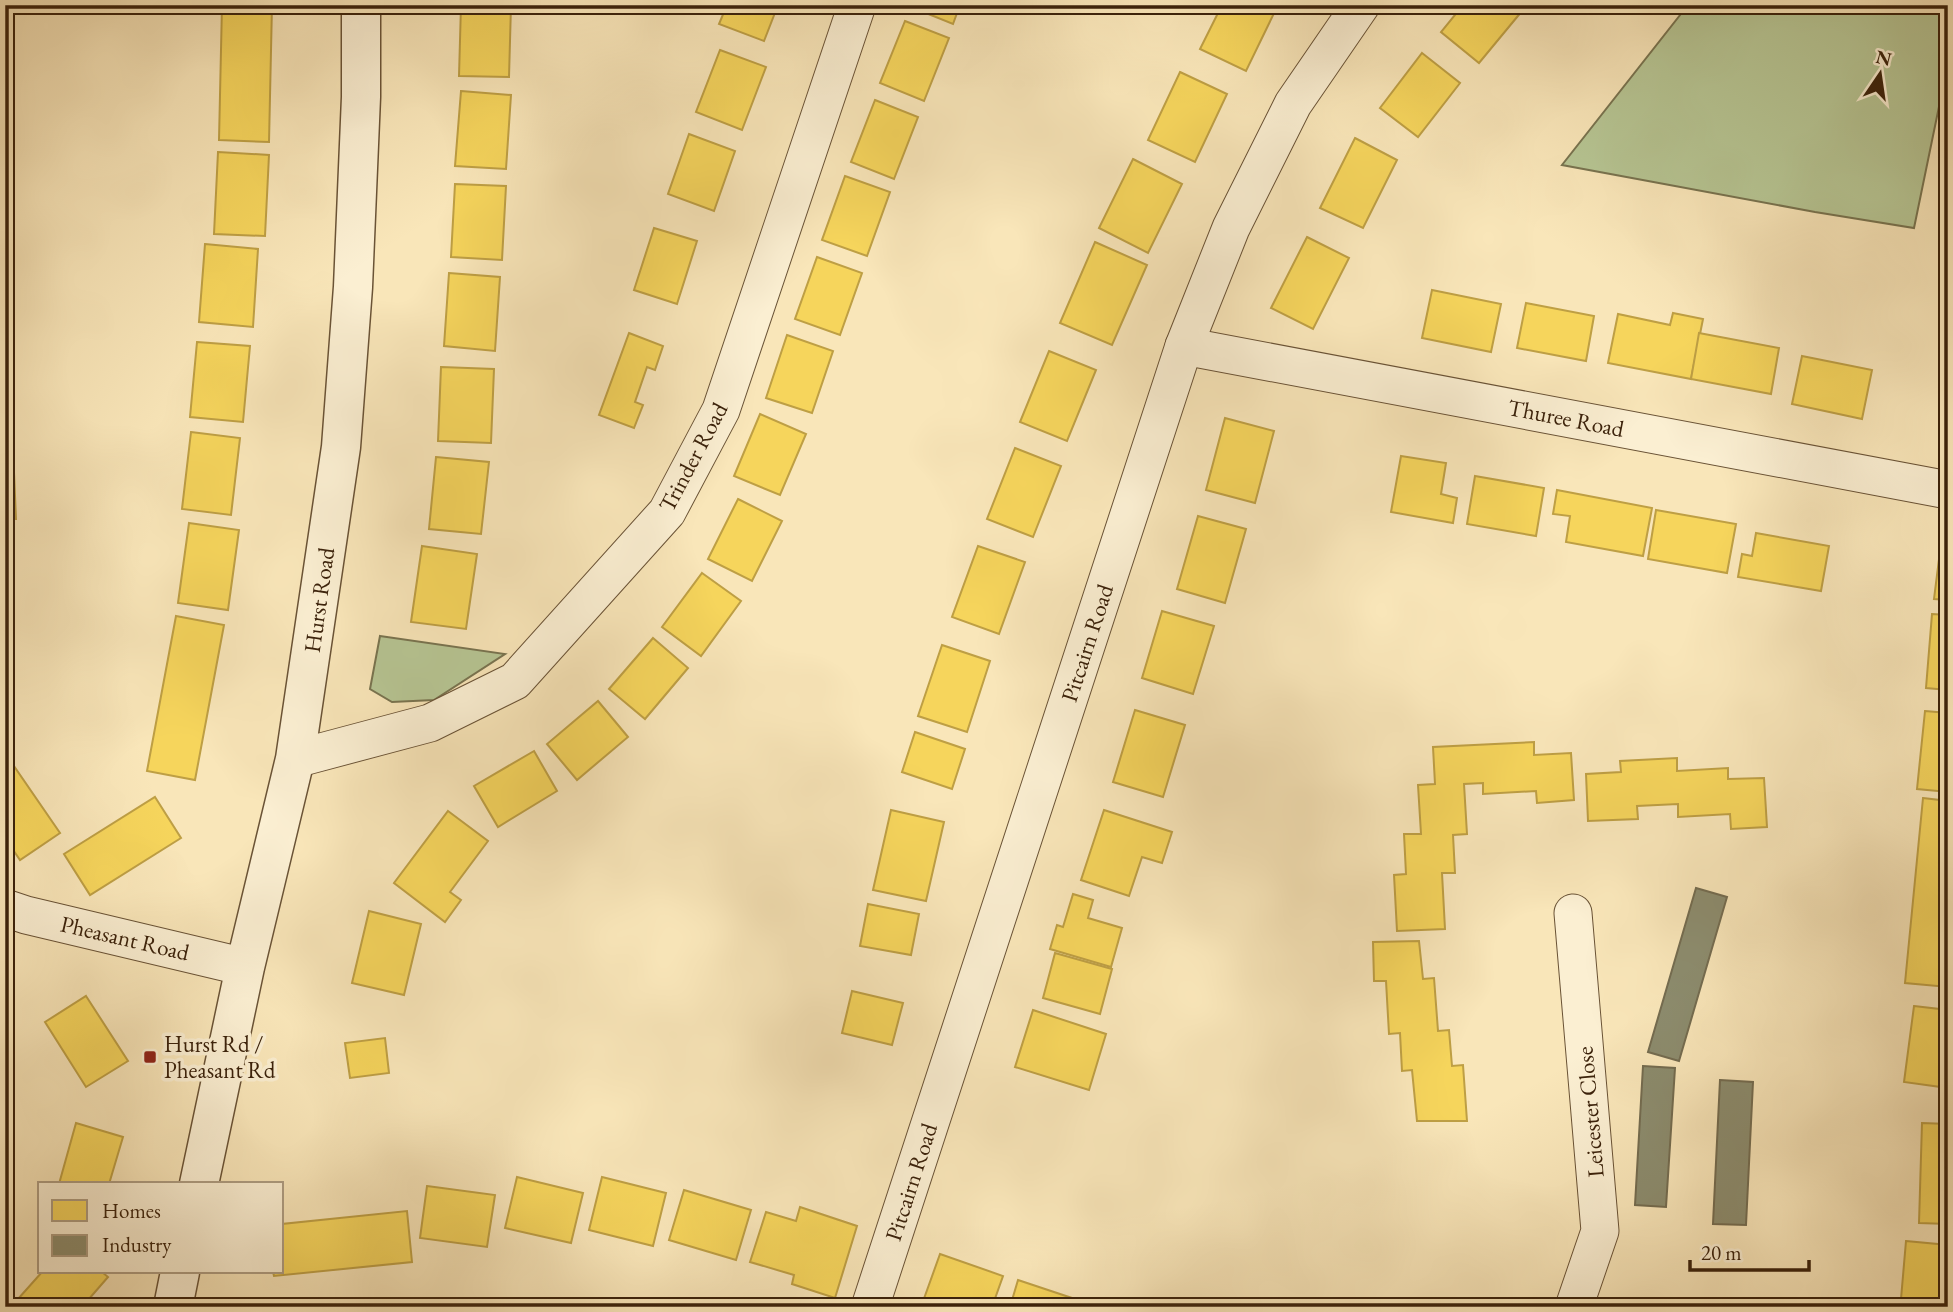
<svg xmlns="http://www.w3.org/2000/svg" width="1953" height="1312" viewBox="0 0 1953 1312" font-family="'EB Garamond',serif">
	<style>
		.green { fill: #b7c694; stroke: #797450; stroke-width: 2 }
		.homes { fill: #f6d55c; stroke: #be9f44; stroke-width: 2 }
		.industry { fill: #8c8c6e; stroke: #746c50; stroke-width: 2 }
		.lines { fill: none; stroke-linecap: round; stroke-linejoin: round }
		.minor-casing { stroke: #6a5336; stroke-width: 39 }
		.tertiary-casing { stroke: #6a5336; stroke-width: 41 }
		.minor { stroke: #fbefd2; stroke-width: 37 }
		.tertiary { stroke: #fbefd2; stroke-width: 38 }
		.poi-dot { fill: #8f2418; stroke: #fbefd2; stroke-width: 2.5 }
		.labels { text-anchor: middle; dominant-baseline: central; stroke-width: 7; stroke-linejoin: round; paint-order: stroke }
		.street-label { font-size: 23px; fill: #3b220b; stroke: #fbefd2 }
		.poi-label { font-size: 23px; fill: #3b220b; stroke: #fbefd2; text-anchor: start }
	</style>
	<rect width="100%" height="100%" fill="#f9e6b9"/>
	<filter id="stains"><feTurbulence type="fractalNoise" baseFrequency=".00286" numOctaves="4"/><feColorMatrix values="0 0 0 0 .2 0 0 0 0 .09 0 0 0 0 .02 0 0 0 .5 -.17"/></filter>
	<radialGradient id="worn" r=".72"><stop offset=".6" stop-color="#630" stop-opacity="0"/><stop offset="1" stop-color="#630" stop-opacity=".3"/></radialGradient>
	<!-- green -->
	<g class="green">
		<polygon points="1688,5 1948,5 1948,63 1914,228 1815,212 1562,165"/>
		<polygon points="380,636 505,654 434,700 392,702 370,689"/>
	</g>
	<!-- homes -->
	<g class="homes">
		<polygon points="222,5 272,5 269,142 219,140"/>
		<polygon points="461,5 511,5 509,77 459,76"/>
		<polygon points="727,5 778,5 764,41 719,24"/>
		<polygon points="911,5 960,5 953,24 911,7"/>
		<polygon points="1222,5 1278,5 1246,71 1200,49"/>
		<polygon points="1463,5 1515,5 1522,11 1479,63 1441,32"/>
		<polygon points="905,21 949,38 924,101 880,83"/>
		<polygon points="720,50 766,67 742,130 696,112"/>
		<polygon points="1422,53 1460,83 1418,137 1380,108"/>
		<polygon points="1180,72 1227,94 1195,162 1148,140"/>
		<polygon points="461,91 511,95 506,169 455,166"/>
		<polygon points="875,100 918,117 894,179 851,162"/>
		<polygon points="689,134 735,151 714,211 668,194"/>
		<polygon points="1355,138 1397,160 1363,228 1320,208"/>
		<polygon points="218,152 269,155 265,236 214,234"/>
		<polygon points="1133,159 1182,184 1148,253 1099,228"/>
		<polygon points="845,176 890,192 867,256 822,240"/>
		<polygon points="455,184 506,186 502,260 451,257"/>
		<polygon points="654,228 697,241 677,304 634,290"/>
		<polygon points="1307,237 1349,258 1313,329 1271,308"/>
		<polygon points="1095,242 1147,265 1112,345 1060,323"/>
		<polygon points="205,244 258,249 253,327 199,322"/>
		<polygon points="817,257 862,273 840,335 795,319"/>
		<polygon points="449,273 500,277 495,351 444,346"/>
		<polygon points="1432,290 1501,304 1491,352 1422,338"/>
		<polygon points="1526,303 1594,316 1586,361 1517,348"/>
		<polygon points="1673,313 1703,319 1691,379 1608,363 1618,314 1670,325"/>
		<polygon points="629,333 663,346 655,370 647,367 635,402 643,405 634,428 599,415"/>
		<polygon points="1699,333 1779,348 1771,394 1691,379"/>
		<polygon points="787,335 833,351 812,413 766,398"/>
		<polygon points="197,342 250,346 243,422 190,417"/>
		<polygon points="1049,351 1096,370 1067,441 1020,422"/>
		<polygon points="1802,356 1872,370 1862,419 1792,404"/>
		<polygon points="441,367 494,369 491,443 438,441"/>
		<polygon points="10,378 16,519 5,519 5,379"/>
		<polygon points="760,414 806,434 780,495 734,476"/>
		<polygon points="1225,418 1274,431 1255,503 1206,490"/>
		<polygon points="191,432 240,438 231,515 182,509"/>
		<polygon points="1015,448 1061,466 1033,537 987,519"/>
		<polygon points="1401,456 1446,463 1441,494 1457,498 1453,523 1391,512"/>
		<polygon points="436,457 489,462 481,534 429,529"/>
		<polygon points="1475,476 1544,488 1536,536 1467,524"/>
		<polygon points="1557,490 1652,508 1643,556 1566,542 1570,516 1553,514"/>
		<polygon points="738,499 782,521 752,581 708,559"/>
		<polygon points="1656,510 1736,524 1727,573 1648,559"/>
		<polygon points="1198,516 1246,529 1225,603 1177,589"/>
		<polygon points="189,523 239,530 228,610 178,603"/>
		<polygon points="1756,533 1829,546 1821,591 1738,577 1742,554 1752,556"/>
		<polygon points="422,546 477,554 466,629 411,622"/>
		<polygon points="978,546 1025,562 999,634 952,617"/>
		<polygon points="1939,559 1948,560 1948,600 1934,599"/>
		<polygon points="702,573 741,601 701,656 662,627"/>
		<polygon points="1162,611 1214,626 1193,694 1142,678"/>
		<polygon points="1932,614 1948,615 1948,690 1926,688"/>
		<polygon points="176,616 224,625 195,780 147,771"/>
		<polygon points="653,638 688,668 645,719 609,689"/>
		<polygon points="942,645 990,661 967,732 918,716"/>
		<polygon points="598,701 628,737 577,780 547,744"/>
		<polygon points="1135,710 1185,725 1163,797 1113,782"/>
		<polygon points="1925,711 1948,713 1948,792 1917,789"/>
		<polygon points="915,732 965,749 952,789 902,772"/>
		<polygon points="1534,742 1534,755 1571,753 1574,800 1537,803 1536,791 1483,794 1483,783 1464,784 1467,834 1453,835 1455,873 1442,873 1445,929 1397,931 1394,875 1406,874 1404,834 1421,834 1418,785 1435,784 1433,747"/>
		<polygon points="534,751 557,791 498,827 474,786"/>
		<polygon points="5,753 60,833 20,860 5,838"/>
		<polygon points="1677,758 1677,771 1728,768 1728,779 1764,778 1767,827 1731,829 1730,814 1678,817 1678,804 1637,806 1638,819 1588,821 1586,774 1621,772 1620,761"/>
		<polygon points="155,797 181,838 90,895 64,854"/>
		<polygon points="1923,798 1948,801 1948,987 1905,983"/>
		<polygon points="891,810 944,822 926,901 873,890"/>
		<polygon points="1104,810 1172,832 1162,863 1142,857 1129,896 1081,880"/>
		<polygon points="448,811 488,841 450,892 461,900 445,922 394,883"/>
		<polygon points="1073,894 1093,900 1088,918 1122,928 1111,967 1050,949 1057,925 1063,927"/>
		<polygon points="868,904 919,914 911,955 860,946"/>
		<polygon points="369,911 421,924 404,995 352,983"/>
		<polygon points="1419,941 1423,979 1434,978 1438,1031 1449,1030 1452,1066 1463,1065 1467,1121 1417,1121 1412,1070 1402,1071 1400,1033 1389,1034 1386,981 1374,981 1373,942"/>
		<polygon points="1055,953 1112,969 1100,1014 1043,998"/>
		<polygon points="852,991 903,1003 892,1045 842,1033"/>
		<polygon points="86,996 128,1061 86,1087 45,1022"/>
		<polygon points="1914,1006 1948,1010 1948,1088 1904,1082"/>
		<polygon points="1033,1010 1106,1034 1089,1090 1015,1067"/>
		<polygon points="385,1038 389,1073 350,1078 345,1043"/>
		<polygon points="76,1123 123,1137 109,1184 59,1184"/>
		<polygon points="1922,1123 1948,1124 1948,1224 1919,1223"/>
		<polygon points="517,1177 583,1193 571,1243 505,1228"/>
		<polygon points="602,1177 666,1193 653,1246 589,1230"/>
		<polygon points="427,1186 495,1195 487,1247 420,1238"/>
		<polygon points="684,1190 751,1210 736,1260 669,1240"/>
		<polygon points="800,1207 857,1226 835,1298 792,1284 794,1275 750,1262 766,1212 796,1221"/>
		<polygon points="407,1211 412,1262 274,1276 273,1272 282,1272 282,1224"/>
		<polygon points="1906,1241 1948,1245 1948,1303 1901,1299"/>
		<polygon points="940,1254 1003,1276 992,1307 921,1307"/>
		<polygon points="42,1272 102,1272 108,1277 82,1307 27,1307 18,1299"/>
		<polygon points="1018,1280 1084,1302 1083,1307 1010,1307"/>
	</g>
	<!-- industry -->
	<g class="industry">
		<polygon points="1696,888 1727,897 1679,1061 1648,1052"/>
		<polygon points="1643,1066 1675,1068 1666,1207 1635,1205"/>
		<polygon points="1720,1080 1753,1082 1746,1225 1713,1224"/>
	</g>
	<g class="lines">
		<defs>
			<g id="minor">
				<polyline points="1184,346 1948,490"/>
				<polyline points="295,759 430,723 515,681 667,512 721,410 857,5"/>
				<polyline points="5,908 26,915 245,967"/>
				<polyline points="1573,913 1600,1231 1574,1307"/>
				<polyline points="870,1307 1184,346 1231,228 1293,104 1361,5"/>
			</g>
			<g id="tertiary">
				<polyline points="199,1184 245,967 295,759 341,447 353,287 361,97 361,5"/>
				<polyline points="173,1307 180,1272"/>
			</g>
		</defs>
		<!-- minor casing -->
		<use href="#minor" class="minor-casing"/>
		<!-- tertiary casing -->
		<use href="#tertiary" class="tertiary-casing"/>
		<!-- minor -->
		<use href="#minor" class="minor"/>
		<!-- tertiary -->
		<use href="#tertiary" class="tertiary"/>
	</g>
	<!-- markers -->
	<rect class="poi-dot" x="143" y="1050" width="14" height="14" rx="3.5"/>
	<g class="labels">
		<!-- street labels -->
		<g class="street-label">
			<text transform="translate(1566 418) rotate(11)">Thuree Road</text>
			<text transform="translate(693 457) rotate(-62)">Trinder Road</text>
			<text transform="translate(319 600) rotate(-82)">Hurst Road</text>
			<text transform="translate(1087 643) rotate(-72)">Pitcairn Road</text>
			<text transform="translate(125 938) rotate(13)">Pheasant Road</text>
			<text transform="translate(1590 1112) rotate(-95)">Leicester Close</text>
			<text transform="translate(911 1182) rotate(-72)">Pitcairn Road</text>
		</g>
		<!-- poi labels -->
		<g class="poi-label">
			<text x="164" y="1044">Hurst Rd /<tspan x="164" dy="26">Pheasant Rd</tspan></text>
		</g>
	</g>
	<!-- margin -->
	<rect width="1953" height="1312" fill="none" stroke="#f9e6b9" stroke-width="28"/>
	<rect x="7" y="7" width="1939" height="1298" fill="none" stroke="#3b220b" stroke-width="3.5"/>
	<rect x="14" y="14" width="1925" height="1284" fill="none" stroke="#3b220b" stroke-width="2"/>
	<!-- legend -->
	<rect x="38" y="1182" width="245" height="91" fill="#fbefd2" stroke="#ae9d82" stroke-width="2"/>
	<rect x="52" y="1200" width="35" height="21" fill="#f6d55c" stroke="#ae9d82" stroke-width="2"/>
	<text x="102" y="1218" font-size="21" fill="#3b220b">Homes</text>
	<rect x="52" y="1235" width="35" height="21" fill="#8c8c6e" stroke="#ae9d82" stroke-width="2"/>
	<text x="102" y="1252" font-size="21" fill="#3b220b">Industry</text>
	<!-- north arrow -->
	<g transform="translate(1880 74) rotate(13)" stroke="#fbefd2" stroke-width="5" paint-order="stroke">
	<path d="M0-5L12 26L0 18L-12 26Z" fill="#3b220b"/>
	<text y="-10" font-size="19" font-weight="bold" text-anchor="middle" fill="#3b220b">N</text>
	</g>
	<!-- scale -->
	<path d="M1690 1260v10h119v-10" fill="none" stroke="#3b220b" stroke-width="3.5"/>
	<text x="1701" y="1260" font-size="21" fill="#3b220b" stroke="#fbefd2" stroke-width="5" paint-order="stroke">20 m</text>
	<rect width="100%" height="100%" filter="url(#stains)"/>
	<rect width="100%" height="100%" fill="url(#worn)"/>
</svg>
